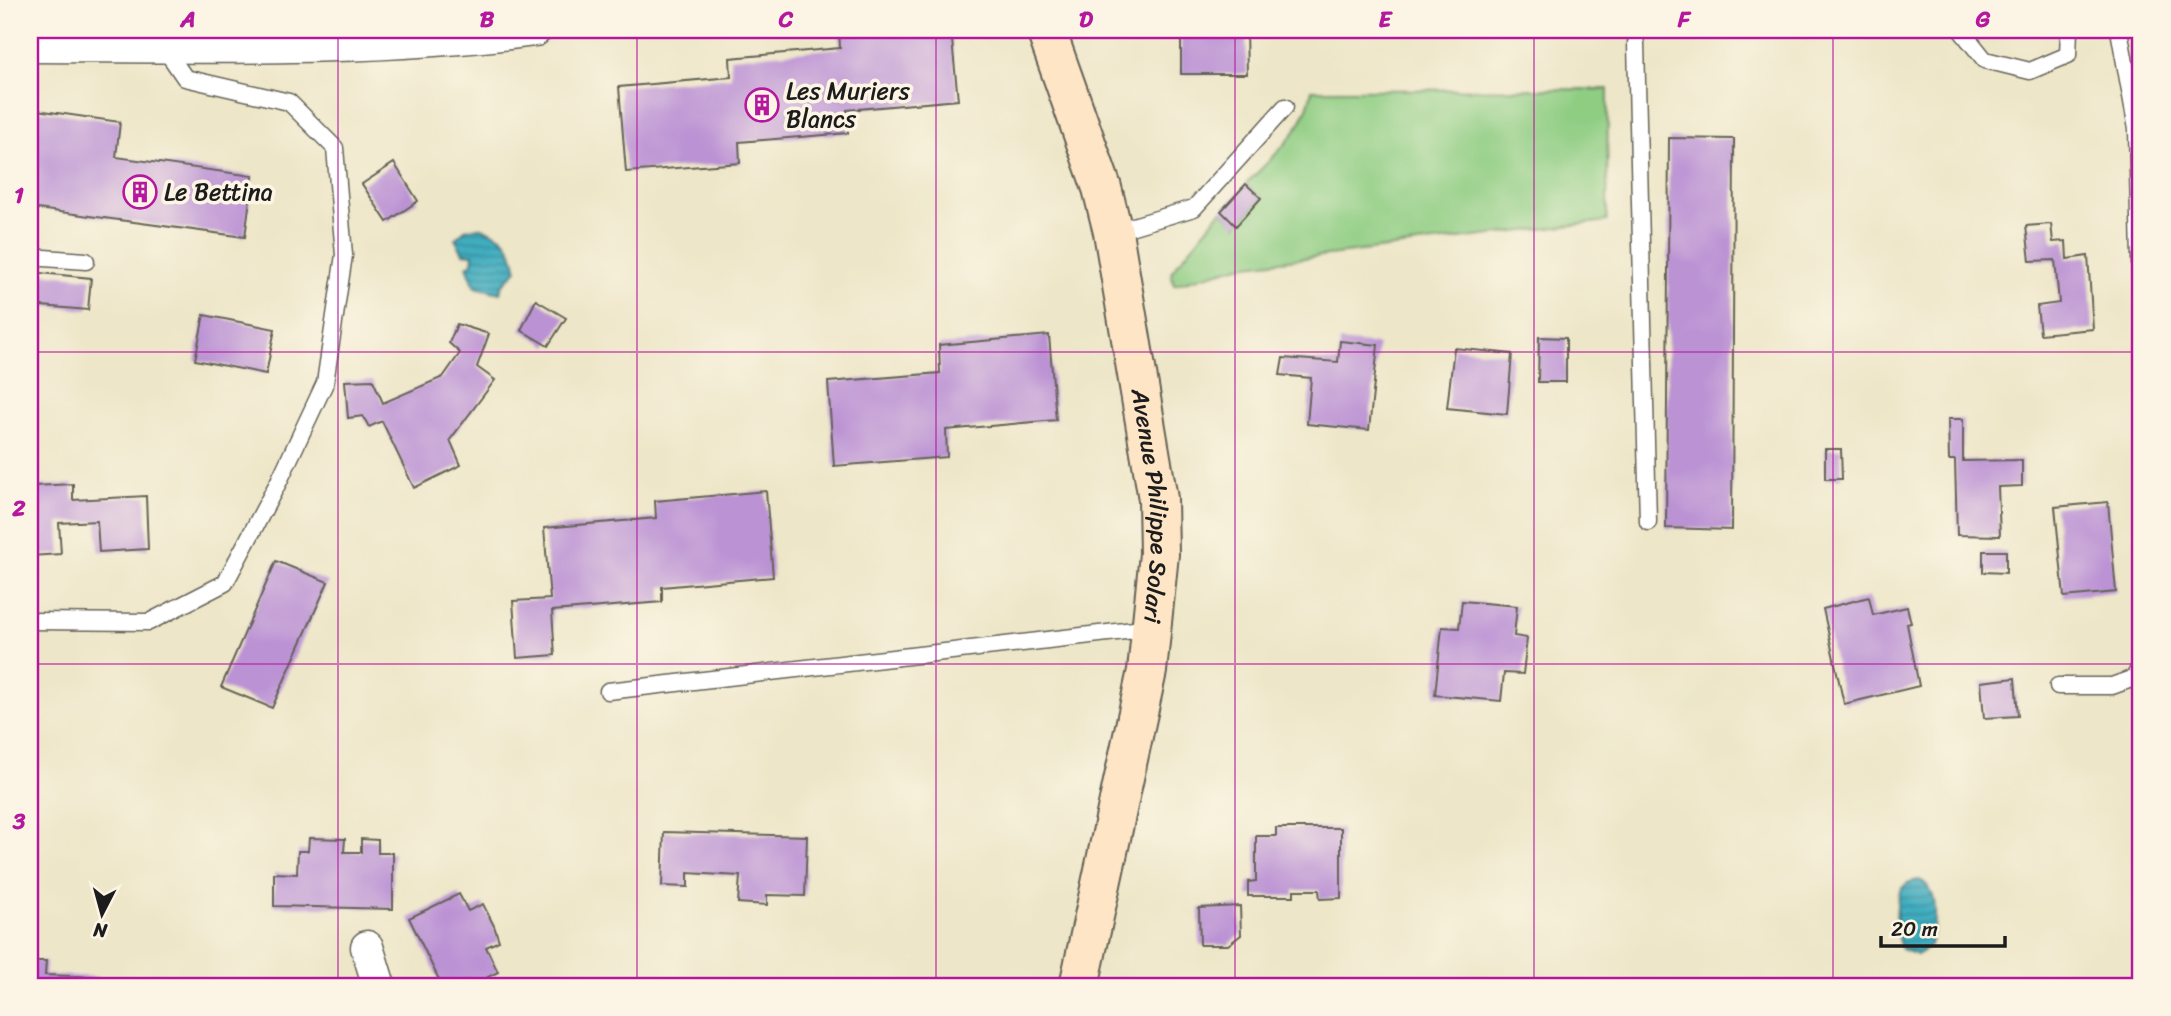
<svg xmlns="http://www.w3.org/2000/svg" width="2171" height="1016" viewBox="0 0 2171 1016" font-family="Sriracha,sans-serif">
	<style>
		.green { fill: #8fcd83; stroke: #567450; stroke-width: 2 }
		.water { fill: url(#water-rules); stroke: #2e646e; stroke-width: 2 }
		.building { fill: #bb93d4 }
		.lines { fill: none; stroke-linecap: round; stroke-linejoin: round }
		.service-casing { stroke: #656358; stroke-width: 19 }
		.minor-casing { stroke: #656358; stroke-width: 35 }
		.secondary-casing { stroke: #656358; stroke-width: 42 }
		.service { stroke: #fff; stroke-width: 16 }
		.minor { stroke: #fff; stroke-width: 32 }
		.secondary { stroke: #fee5c5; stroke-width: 38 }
		.grid { fill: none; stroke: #b5179e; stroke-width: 2; stroke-opacity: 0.55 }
		.labels { text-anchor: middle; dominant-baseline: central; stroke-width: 7; stroke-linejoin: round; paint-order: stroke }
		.poi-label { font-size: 24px; fill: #1c1c1c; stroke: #fcf5e5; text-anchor: start }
		.street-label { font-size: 24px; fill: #1c1c1c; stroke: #fcf5e5 }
		.neatline { fill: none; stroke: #b5179e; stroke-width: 2.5 }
		.grid-label { font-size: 23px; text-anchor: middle; font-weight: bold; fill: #b5179e }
	</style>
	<defs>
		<pattern id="water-rules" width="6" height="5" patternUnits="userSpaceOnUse" patternTransform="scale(1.75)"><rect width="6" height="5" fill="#41adc0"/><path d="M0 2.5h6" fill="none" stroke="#368c9b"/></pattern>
	</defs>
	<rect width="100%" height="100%" fill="#fcf5e5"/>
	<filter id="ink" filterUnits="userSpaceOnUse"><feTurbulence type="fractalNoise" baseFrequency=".0143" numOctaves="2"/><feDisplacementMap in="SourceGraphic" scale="14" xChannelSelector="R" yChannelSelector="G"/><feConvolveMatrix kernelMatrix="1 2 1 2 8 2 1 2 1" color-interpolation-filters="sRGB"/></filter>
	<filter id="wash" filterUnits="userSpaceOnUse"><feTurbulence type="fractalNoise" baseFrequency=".00686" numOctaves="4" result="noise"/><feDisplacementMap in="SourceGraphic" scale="28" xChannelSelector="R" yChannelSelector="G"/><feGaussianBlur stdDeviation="1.57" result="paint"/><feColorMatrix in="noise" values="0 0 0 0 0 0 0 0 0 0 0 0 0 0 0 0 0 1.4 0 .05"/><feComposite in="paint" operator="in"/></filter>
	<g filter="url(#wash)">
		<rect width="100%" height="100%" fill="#ede6c8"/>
		<!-- green -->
		<path class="green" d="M1608,89l-1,132 -368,45 -65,19 -3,-13 50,-61 16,14 24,-27 -15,-14c29,-30 58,-51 66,-94z"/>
		<!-- water -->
		<g class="water">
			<path d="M478,227c27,7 34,17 39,43l-15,15 -2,8 -25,-6 -8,-21 5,-3 1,-9 -10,-1 -8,-14 10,-9z"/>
			<path d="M1919,880c22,9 17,46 11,65l-13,10 -15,-6c-7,-10 -8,-52 1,-62 4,-5 10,-6 16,-7z"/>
		</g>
		<g id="blocks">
			<!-- building -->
			<g class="building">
				<polygon points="839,30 951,30 958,100 847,110 848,133 739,142 740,163 626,172 619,87 731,77 730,58 840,48"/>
				<polygon points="1181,30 1246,30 1247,74 1181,74"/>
				<polygon points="30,109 120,122 116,157 253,176 245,237 30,208"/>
				<polygon points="1669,138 1734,139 1732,530 1666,528"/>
				<polygon points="394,163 418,201 387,222 362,184"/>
				<polygon points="1246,184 1261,198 1236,226 1221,211"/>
				<polygon points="2051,224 2053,242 2066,241 2067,259 2088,256 2093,329 2040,334 2037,306 2059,303 2055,260 2030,261 2026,226"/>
				<polygon points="30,272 91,278 88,310 30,305"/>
				<polygon points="536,300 566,318 548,346 521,330"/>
				<polygon points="204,315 275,329 266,374 195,360"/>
				<polygon points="457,324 489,334 477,367 495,380 450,440 461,465 414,488 382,421 369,427 363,416 348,418 345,381 373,380 383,403 443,377 460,353 449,343"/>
				<polygon points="1049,335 1056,420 946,430 947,457 834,466 828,382 940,373 939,345"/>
				<polygon points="1539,337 1566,338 1566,382 1538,382"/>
				<polygon points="1340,341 1378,345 1369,430 1307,424 1311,378 1280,375 1283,358 1338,362"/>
				<polygon points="1454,348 1512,354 1507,414 1447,408"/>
				<polygon points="1948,419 1963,419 1963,461 2022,460 2022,486 1998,487 2000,536 1957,535 1955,460 1949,460"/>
				<polygon points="1825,449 1841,449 1842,479 1825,479"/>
				<polygon points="73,484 73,500 146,496 148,549 99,552 97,521 59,523 61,554 30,556 30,497 34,497 34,486"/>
				<polygon points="766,491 773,577 662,587 662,602 552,611 555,655 517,658 513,601 550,599 544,528 656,518 655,501"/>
				<polygon points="2108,502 2116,592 2064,597 2055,507"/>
				<polygon points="1983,551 2006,551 2006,573 1983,572"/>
				<polygon points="276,561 328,582 272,708 221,687"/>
				<polygon points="1869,597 1873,615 1907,607 1911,623 1907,624 1919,686 1844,704 1823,609"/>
				<polygon points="1462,601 1517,606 1514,636 1527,638 1523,674 1504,673 1501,701 1435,695 1442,627 1459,628"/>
				<polygon points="2015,678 2018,716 1984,718 1981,682"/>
				<polygon points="1276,828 1341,828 1341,898 1320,899 1319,890 1294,890 1294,896 1248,896 1248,882 1256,881 1256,836 1276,836"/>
				<polygon points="664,832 807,836 805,896 767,895 767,905 738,903 740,876 688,873 688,887 662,886"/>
				<polygon points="309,838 345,839 344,852 361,852 361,839 378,840 378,853 393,853 393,909 274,906 274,873 297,874 298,851 308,851"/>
				<polygon points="459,894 468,911 483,904 494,926 499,941 486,947 498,972 488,977 493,986 442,986 409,918"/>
				<polygon points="1240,906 1241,935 1228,945 1200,945 1199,908"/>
				<polygon points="30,961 46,961 45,975 97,977 96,986 30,986"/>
			</g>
		</g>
	</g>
	<g filter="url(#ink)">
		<use href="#blocks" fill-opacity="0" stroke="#656358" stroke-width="2"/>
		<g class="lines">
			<defs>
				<g id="service">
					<polyline points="1961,30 1985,60 2030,71 2068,55 2069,30"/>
					<polyline points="2119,30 2137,129 2141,303"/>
					<polyline points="1636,43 1648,522"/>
					<polyline points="1113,232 1194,208 1285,107"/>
					<polyline points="30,257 86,261"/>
					<polyline points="30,621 149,622 225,583 279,481 325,383 344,255 335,148 289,102 185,78 163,46"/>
					<polyline points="2058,686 2112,686 2134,678 2141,665"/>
					<polyline points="608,691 1151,628"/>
				</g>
				<g id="minor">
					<path d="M30,46c167,0 339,6 505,-16"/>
					<polyline points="367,947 379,986"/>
				</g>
				<g id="secondary">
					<path id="s1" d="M1046,30l56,158 11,44 45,267 1,55 -12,117 -68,315"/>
				</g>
			</defs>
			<!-- service casing -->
			<use href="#service" class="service-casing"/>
			<!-- minor casing -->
			<use href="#minor" class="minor-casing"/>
			<!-- secondary casing -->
			<use href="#secondary" class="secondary-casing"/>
			<!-- service -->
			<use href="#service" class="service"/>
			<!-- minor -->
			<use href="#minor" class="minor"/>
			<!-- secondary -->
			<use href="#secondary" class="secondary"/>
		</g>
	</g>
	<!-- grid -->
	<path class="grid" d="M338,30v956M637,30v956M936,30v956M1235,30v956M1534,30v956M1833,30v956M30,352h2111M30,664h2111"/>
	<!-- icons -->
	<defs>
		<symbol id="building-ring" viewBox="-11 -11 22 22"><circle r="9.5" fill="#fcf5e5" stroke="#b5179e" stroke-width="1.5"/><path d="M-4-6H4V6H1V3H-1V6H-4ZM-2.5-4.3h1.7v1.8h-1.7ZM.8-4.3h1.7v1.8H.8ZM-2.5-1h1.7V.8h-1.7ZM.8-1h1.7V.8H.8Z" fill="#b5179e"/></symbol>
	</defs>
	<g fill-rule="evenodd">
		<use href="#building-ring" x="743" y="86" width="38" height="38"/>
		<use href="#building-ring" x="121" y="173" width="38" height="38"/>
	</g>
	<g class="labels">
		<!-- poi labels -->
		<g class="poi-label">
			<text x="786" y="91">Les Muriers<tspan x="786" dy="28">Blancs</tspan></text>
			<text x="164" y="192">Le Bettina</text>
		</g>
		<!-- street labels -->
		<g class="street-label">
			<text stroke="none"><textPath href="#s1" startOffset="490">Avenue Philippe Solari</textPath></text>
		</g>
	</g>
	<!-- margin -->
	<rect width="2171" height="1016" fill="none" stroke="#fcf5e5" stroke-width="77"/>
	<!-- north arrow -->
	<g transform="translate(102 914) rotate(186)" stroke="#fcf5e5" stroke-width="5" paint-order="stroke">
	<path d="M0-5L12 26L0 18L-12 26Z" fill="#1c1c1c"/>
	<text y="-10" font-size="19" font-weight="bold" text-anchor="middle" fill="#1c1c1c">N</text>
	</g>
	<!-- scale -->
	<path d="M1881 936v10h124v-10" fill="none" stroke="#1c1c1c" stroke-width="3.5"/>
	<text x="1891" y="936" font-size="21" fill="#1c1c1c" stroke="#fcf5e5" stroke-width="5" paint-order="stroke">20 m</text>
	<rect x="38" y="38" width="2094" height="940" class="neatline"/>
	<g class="grid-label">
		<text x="188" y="27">A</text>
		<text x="487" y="27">B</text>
		<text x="786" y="27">C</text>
		<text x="1086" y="27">D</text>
		<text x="1385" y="27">E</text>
		<text x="1684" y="27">F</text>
		<text x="1983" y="27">G</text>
		<text x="19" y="203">1</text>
		<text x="19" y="516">2</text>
		<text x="19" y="829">3</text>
	</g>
</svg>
